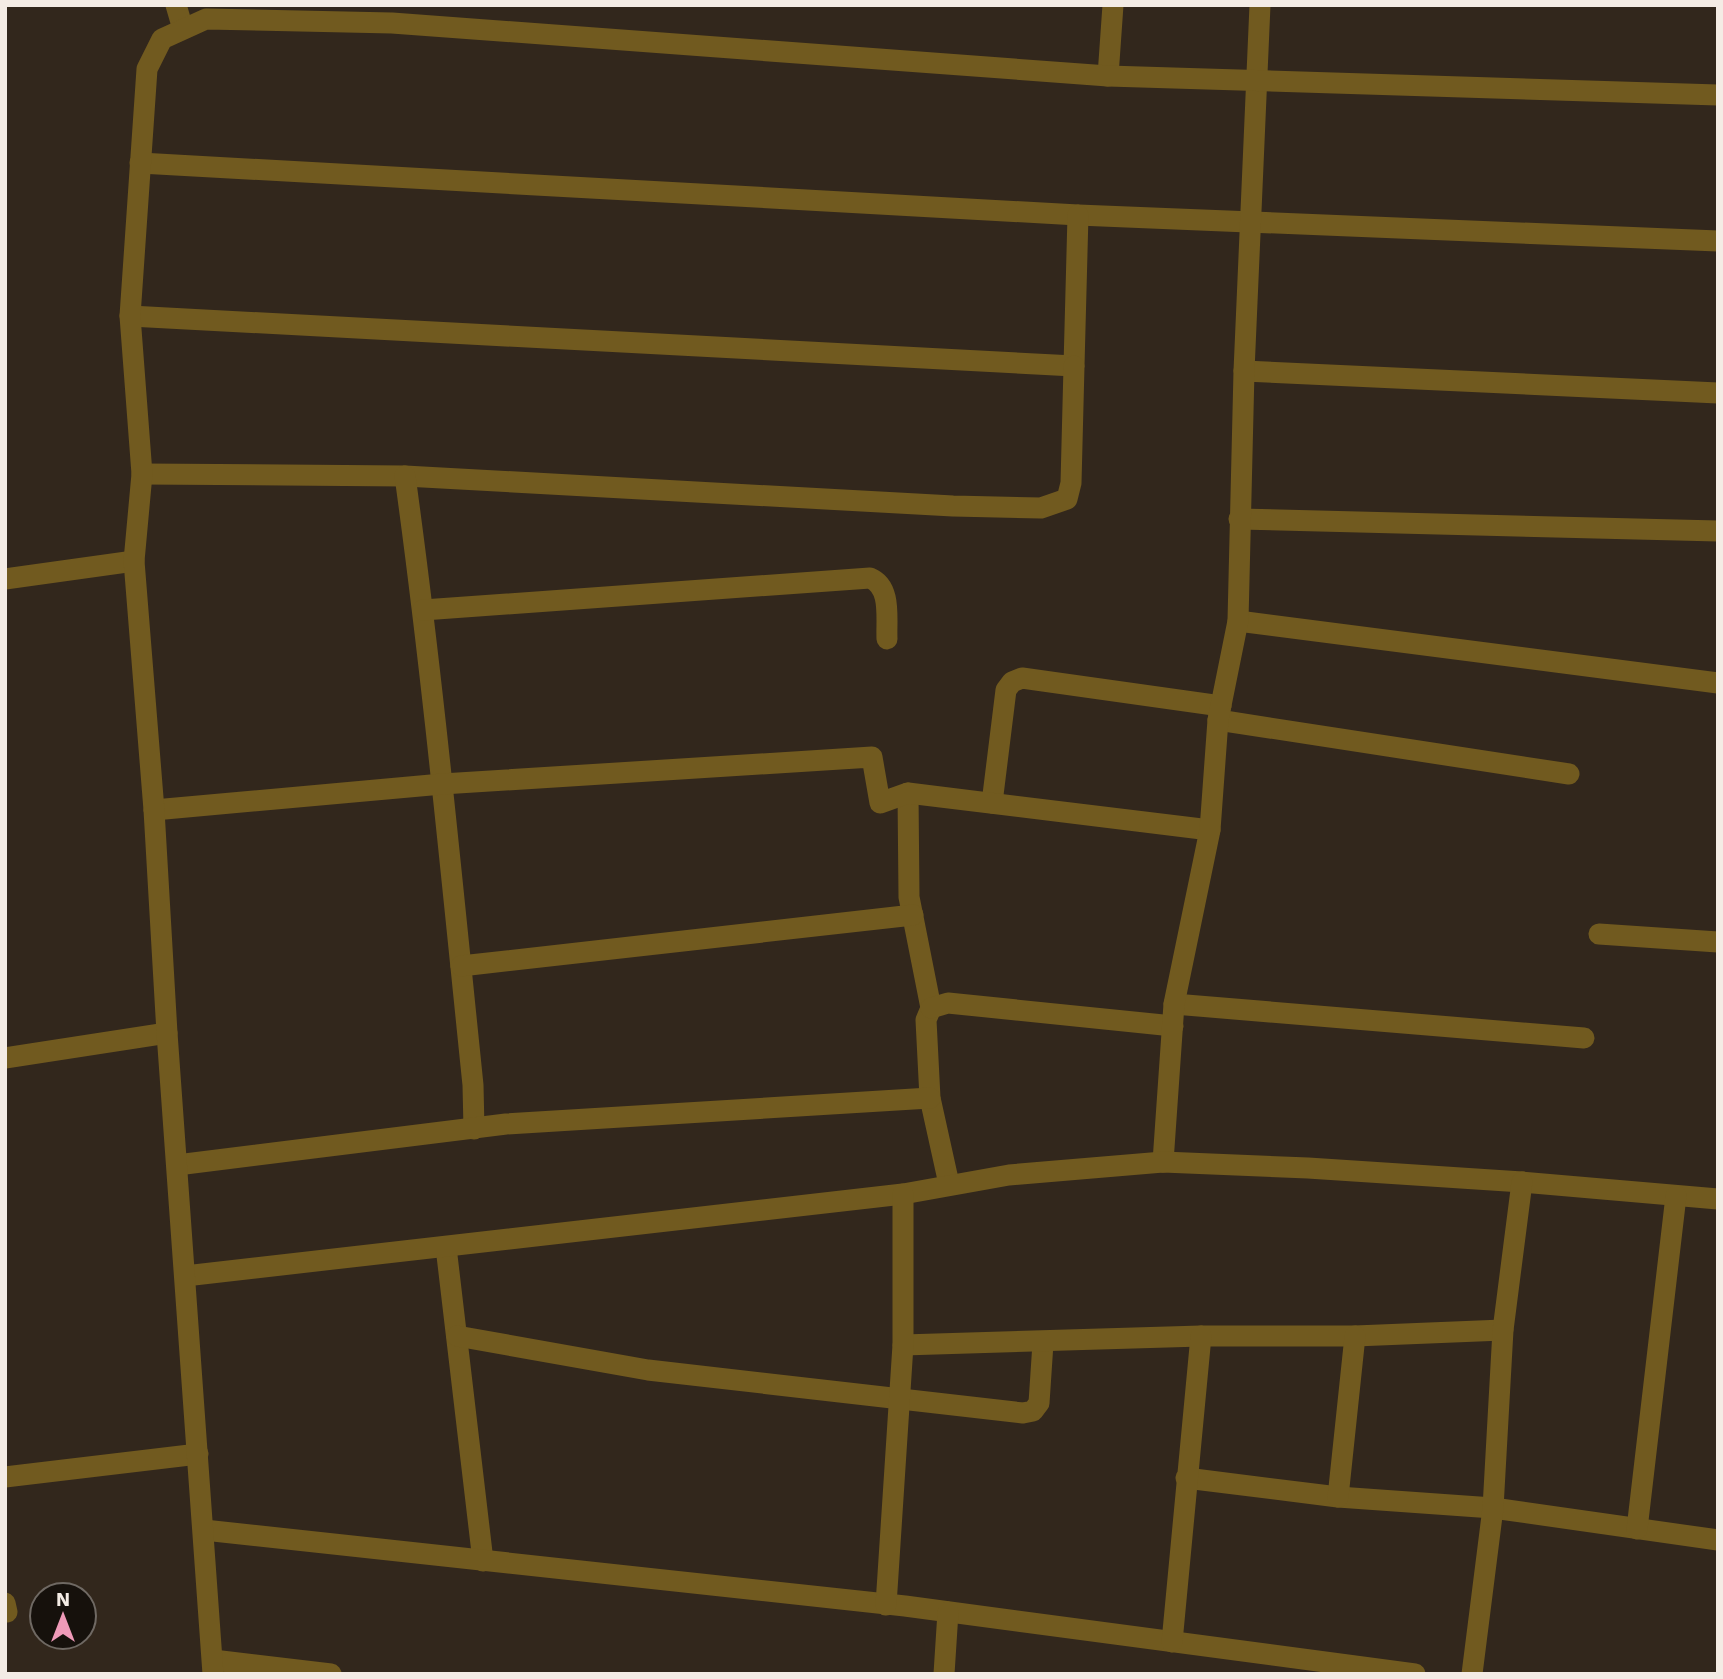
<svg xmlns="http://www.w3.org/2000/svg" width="1723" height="1679" viewBox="0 0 1723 1679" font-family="'Work Sans',sans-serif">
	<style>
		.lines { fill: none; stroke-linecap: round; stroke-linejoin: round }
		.minor { stroke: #715a1f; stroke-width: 21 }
	</style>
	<rect width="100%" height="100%" fill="#32271c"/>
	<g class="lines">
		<!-- minor -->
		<g class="minor">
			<polyline points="176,5 183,29"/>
			<polyline points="1108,76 1113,5"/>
			<polyline points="140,163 1078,215 1718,241"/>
			<polyline points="130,316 1074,366 1078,215"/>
			<polyline points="1244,371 1718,393"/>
			<polyline points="142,474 405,476 953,506 1041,508 1067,499 1071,483 1074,366"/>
			<path d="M405,476c28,203 47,406 68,609l1,44"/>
			<polyline points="1239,519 1718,531"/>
			<polyline points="5,579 134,561"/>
			<path d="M423,610l447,-32c22,9 16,41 17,61"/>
			<polyline points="1238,621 1718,683"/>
			<polyline points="1218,720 1569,774"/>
			<polyline points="908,793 909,897 931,1008 926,1020 930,1098 949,1184"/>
			<polyline points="992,803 1006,690 1012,682 1022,678 1221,706"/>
			<polyline points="154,810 442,784 872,757 880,803 908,793 1210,830"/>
			<polyline points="1599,934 1718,942"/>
			<polyline points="461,966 913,915"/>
			<polyline points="1174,1004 1584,1038"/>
			<polyline points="931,1008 948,1003 1173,1026"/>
			<polyline points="5,1058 167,1033"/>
			<polyline points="1163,1162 1174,1004 1210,830 1218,720 1238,621 1244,371 1260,5"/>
			<polyline points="177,1165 506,1124 930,1098"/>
			<polyline points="446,1247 483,1561"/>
			<polyline points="185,1276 903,1194 1009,1175 1163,1162 1308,1168 1522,1182 1718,1199"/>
			<polyline points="457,1336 648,1370 1023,1413 1033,1411 1039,1403 1043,1343"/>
			<polyline points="903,1345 1201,1336 1355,1336 1503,1330"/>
			<polyline points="5,1477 198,1454"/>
			<polyline points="1186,1478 1338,1497 1493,1508 1718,1540"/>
			<polyline points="1338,1497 1355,1336"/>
			<polyline points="1637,1529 1676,1196"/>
			<polyline points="204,1530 905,1606 1415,1674"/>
			<polyline points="5,1603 7,1612"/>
			<polyline points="886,1605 903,1345 903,1194"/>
			<polyline points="1172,1642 1201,1336"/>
			<polyline points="213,1660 331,1674"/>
			<polyline points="213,1674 167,1033 154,810 134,561 142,474 130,316 147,69 162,39 206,19 392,23 1108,76 1718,95"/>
			<polyline points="944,1674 948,1612"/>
			<polyline points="1472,1674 1493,1508 1503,1330 1522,1182"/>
		</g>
	</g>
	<!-- border -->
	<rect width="1723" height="1679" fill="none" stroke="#f4ece5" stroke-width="14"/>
	<!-- north arrow -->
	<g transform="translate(63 1616)"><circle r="33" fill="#16110c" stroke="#6f6963" stroke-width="2"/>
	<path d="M0-5L12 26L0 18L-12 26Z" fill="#ef9ab8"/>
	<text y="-10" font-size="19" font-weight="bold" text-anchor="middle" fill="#f4ece5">N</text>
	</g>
</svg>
